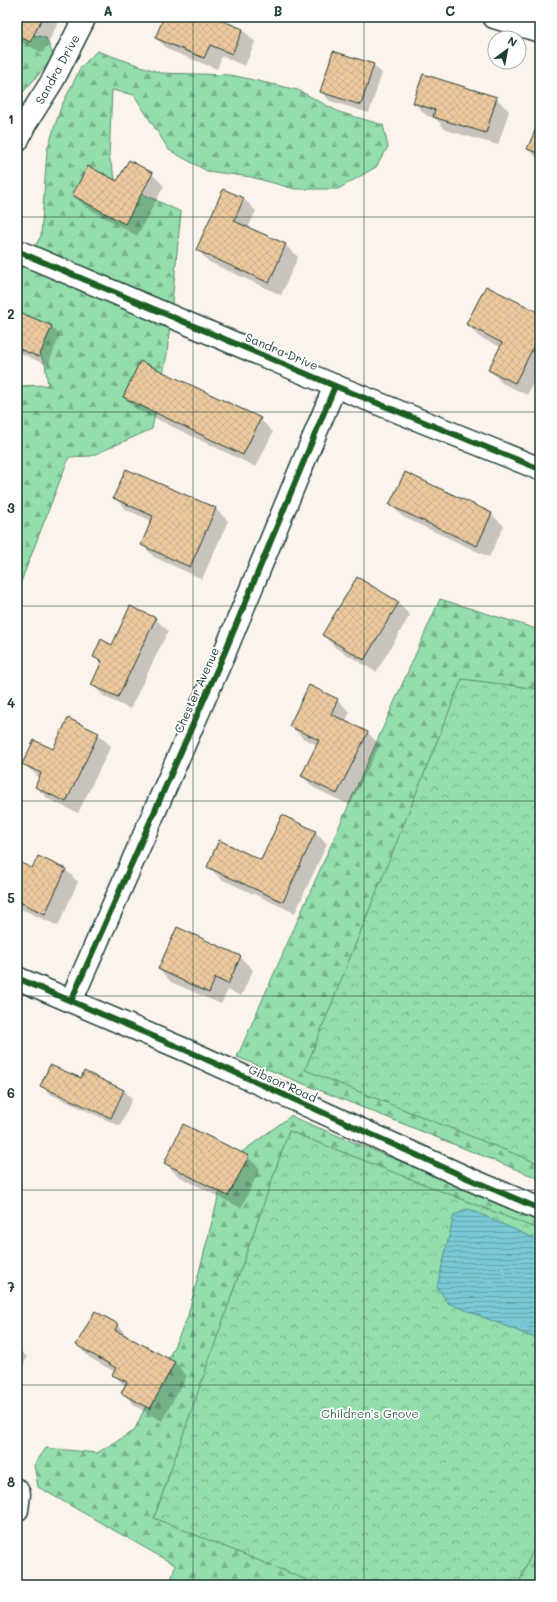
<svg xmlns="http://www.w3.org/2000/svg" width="557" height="1602" viewBox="0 0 557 1602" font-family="Mali,sans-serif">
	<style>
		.forest { fill: url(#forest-firs); stroke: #5a8d70 }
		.park { fill: url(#park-crowns); stroke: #5a8d70 }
		.water { fill: url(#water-rules); stroke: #559194 }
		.shadow { fill: #0003 }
		.building { fill: url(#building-cross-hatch); stroke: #1f3d34 }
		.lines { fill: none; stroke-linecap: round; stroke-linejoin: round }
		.minor-casing { stroke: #1f3d34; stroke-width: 25 }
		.minor { stroke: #fff; stroke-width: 22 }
		.cycleway-casing { stroke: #fff; stroke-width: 8 }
		.cycleway { stroke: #1b5e20; stroke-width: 6 }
		.grid { fill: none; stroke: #1f3d34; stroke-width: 1; stroke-opacity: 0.55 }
		.labels { text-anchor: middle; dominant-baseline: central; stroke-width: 3.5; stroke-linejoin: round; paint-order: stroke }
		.street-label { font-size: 12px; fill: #1f3d34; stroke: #fff }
		.park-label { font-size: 12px; fill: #3c6552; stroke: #fff }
		.neatline { fill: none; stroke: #1f3d34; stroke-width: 1.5 }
		.grid-label { font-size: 13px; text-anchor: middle; font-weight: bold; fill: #1f3d34 }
	</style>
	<defs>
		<pattern id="forest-firs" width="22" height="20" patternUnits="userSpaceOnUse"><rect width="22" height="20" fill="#94ddac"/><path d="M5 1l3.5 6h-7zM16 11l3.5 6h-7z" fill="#78b48d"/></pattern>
		<pattern id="park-crowns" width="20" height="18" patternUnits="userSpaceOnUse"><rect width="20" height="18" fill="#94ddac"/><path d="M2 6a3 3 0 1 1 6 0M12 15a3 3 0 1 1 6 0" fill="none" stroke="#78b48d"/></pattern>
		<pattern id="water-rules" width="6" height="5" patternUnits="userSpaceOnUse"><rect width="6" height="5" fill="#79c9d4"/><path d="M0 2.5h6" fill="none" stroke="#63a4ad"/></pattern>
		<pattern id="building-cross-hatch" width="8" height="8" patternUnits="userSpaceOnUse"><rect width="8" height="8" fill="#edc99e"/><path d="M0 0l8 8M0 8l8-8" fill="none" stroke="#cbae89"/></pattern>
	</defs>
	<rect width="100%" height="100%" fill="#fbf4ec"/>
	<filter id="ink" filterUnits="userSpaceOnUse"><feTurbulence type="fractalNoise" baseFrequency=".025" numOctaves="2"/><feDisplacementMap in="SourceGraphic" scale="8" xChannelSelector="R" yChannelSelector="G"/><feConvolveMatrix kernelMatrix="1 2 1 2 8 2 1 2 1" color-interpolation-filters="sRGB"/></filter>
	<g filter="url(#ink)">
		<!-- forest -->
		<g class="forest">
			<polygon points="17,31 46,38 54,57 17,99"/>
			<polygon points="97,51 161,73 231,75 298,90 339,112 383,125 388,147 376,167 338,189 295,189 251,177 207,171 169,150 134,95 112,90 109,157 116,181 181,212 167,354 152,429 91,456 69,457 17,592 17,386 48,385 45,364 17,311 17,275 41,236 47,150 61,107 81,67"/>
			<polygon points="440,599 540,630 540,1179 237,1057"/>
			<polygon points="292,1115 295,1118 540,1219 540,1585 170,1585 175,1565 38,1487 34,1465 46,1448 97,1453 134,1431 187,1319 227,1163"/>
		</g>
		<!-- park -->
		<g class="park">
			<polygon points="462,679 540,689 540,1164 305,1070"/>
			<polygon points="289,1131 540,1230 540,1533 518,1585 319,1585 154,1518"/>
		</g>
		<!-- water -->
		<polygon class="water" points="469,1209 540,1241 540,1340 448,1303 437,1287 454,1215"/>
		<!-- shadow -->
		<g class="shadow">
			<polygon points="17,17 61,17 43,53 17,40"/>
			<polygon points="165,17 211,17 243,30 255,42 245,66 222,56 217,69 169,50 156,38"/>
			<polygon points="373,65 382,73 369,113 330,101 321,92"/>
			<polygon points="496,98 509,111 498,145 446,130 435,118 427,116 414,103"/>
			<polygon points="540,122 540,161 528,149"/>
			<polygon points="152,174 164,186 137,236 86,207 73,195"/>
			<polygon points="224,190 244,199 256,211 248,228 285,245 298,257 281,295 209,262 197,249"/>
			<polygon points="17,312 52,327 60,335 48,365 17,352"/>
			<polygon points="540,314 540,370 527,395 502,383 490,370 501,347 479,337 467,324"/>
			<polygon points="124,397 260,419 273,432 256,467 136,409"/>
			<polygon points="126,470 216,509 228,521 202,579 154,557 142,544 152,521 127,510 114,498"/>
			<polygon points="391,505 491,514 504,526 489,557 403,517"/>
			<polygon points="398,603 410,615 376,672 336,648 323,635"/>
			<polygon points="155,619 168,631 130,709 105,697 92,685 102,664 94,657"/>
			<polygon points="337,700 350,712 345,722 368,733 380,745 350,805 314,788 302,775 317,745 303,738 290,726"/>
			<polygon points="98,734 111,746 78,813 48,799 36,787 40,778 24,764"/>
			<polygon points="315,832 327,844 295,913 221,879 208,866 261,861"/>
			<polygon points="17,863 33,870 65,869 78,882 58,926 17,907"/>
			<polygon points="240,957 253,970 241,996 228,990 221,1004 171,982 159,969"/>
			<polygon points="17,1038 22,1043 17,1054"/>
			<polygon points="81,1080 124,1090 132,1099 120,1126 50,1094 41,1086"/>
			<polygon points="248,1157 260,1169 241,1208 178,1176 165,1163"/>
			<polygon points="95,1312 118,1325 129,1338 175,1363 187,1376 162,1421 135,1406 123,1393 126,1387 113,1374 115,1372 90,1358 77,1345"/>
			<polygon points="17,1348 27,1357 17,1380"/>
		</g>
		<!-- building -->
		<g class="building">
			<polygon points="17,17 43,17 30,42 17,35"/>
			<polygon points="164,17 213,17 243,29 232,54 210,45 204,58 155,38"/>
			<polygon points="333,51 374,64 361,105 320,92"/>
			<polygon points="423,74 497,97 486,133 433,117 435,110 413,103"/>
			<polygon points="540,119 540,154 527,149"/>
			<polygon points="129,160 153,173 125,224 72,195 88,166 117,181"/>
			<polygon points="223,189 244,198 234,221 286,244 269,283 196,250"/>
			<polygon points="486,286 540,313 540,347 535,344 515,383 488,370 502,343 466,324"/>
			<polygon points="17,311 52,326 39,357 17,348"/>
			<polygon points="140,361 261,418 243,455 123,397"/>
			<polygon points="126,469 216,508 190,567 141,545 153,516 113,498"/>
			<polygon points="405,472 492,513 477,546 389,505"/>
			<polygon points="357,577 399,602 364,660 322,635"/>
			<polygon points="130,606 156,618 118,697 91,685 102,661 93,657 101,639 112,645"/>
			<polygon points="309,685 338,699 331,714 368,732 337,794 301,776 319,740 289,726"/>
			<polygon points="68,718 99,733 66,802 35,787 41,773 22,764 34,740 53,749"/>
			<polygon points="282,815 316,831 283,902 207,867 219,840 261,860"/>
			<polygon points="38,856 66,869 45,914 17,901 17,861 32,868"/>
			<polygon points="177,927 241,956 228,984 215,978 209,993 158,969"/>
			<polygon points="50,1065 81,1078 84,1071 124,1090 111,1118 40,1086"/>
			<polygon points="183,1124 249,1156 228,1196 164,1163"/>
			<polygon points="95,1311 118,1324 115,1330 175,1362 150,1409 121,1393 127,1382 112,1375 116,1368 76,1345"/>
		</g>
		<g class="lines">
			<defs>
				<g id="minor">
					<polyline points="494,17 540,31"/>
					<polyline points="17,141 25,124 53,80 85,17"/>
					<polyline points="17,251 335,386 540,469"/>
					<polyline points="17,978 190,1052 467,1178 540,1209"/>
					<polyline points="71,1001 224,654 335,386"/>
					<polyline points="17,1490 19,1494 17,1510"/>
				</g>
			</defs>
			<!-- minor casing -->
			<use href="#minor" class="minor-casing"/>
			<!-- minor -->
			<use href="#minor" class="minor"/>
			<defs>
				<g id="cycleway">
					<polyline points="17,251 335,386 540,469"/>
					<polyline points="17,978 190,1052 467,1178 540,1209"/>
					<polyline points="71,1001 224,654 335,386"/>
				</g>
			</defs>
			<!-- cycleway casing -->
			<use href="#cycleway" class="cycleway-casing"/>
			<!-- cycleway -->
			<use href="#cycleway" class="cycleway"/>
		</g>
	</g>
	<!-- grid -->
	<path class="grid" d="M193,17v1568M364,17v1568M17,217h523M17,412h523M17,606h523M17,801h523M17,996h523M17,1190h523M17,1385h523"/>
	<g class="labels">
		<!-- street labels -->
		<g class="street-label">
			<text transform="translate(57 69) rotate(-61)">Sandra Drive</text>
			<text transform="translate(282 351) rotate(23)">Sandra Drive</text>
			<text transform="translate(196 690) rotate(-66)">Chester Avenue</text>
			<text transform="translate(283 1083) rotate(24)">Gibson Road</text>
		</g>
		<!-- park labels -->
		<g class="park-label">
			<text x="370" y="1413">Children's Grove</text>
		</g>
	</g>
	<!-- margin -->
	<rect width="557" height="1602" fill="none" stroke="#fff" stroke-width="44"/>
	<!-- north arrow -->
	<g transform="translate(507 50) rotate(32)"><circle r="19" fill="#ffffff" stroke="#a5b1ae"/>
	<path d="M0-3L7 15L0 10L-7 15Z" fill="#1f3d34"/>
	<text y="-6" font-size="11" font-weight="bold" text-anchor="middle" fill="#1f3d34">N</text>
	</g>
	<rect x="22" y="22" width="513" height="1558" class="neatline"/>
	<g class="grid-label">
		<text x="108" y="16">A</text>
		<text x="278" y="16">B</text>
		<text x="450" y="16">C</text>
		<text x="11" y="124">1</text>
		<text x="11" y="319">2</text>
		<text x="11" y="513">3</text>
		<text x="11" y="708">4</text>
		<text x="11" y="903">5</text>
		<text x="11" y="1098">6</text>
		<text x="11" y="1292">7</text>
		<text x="11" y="1487">8</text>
	</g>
</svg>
